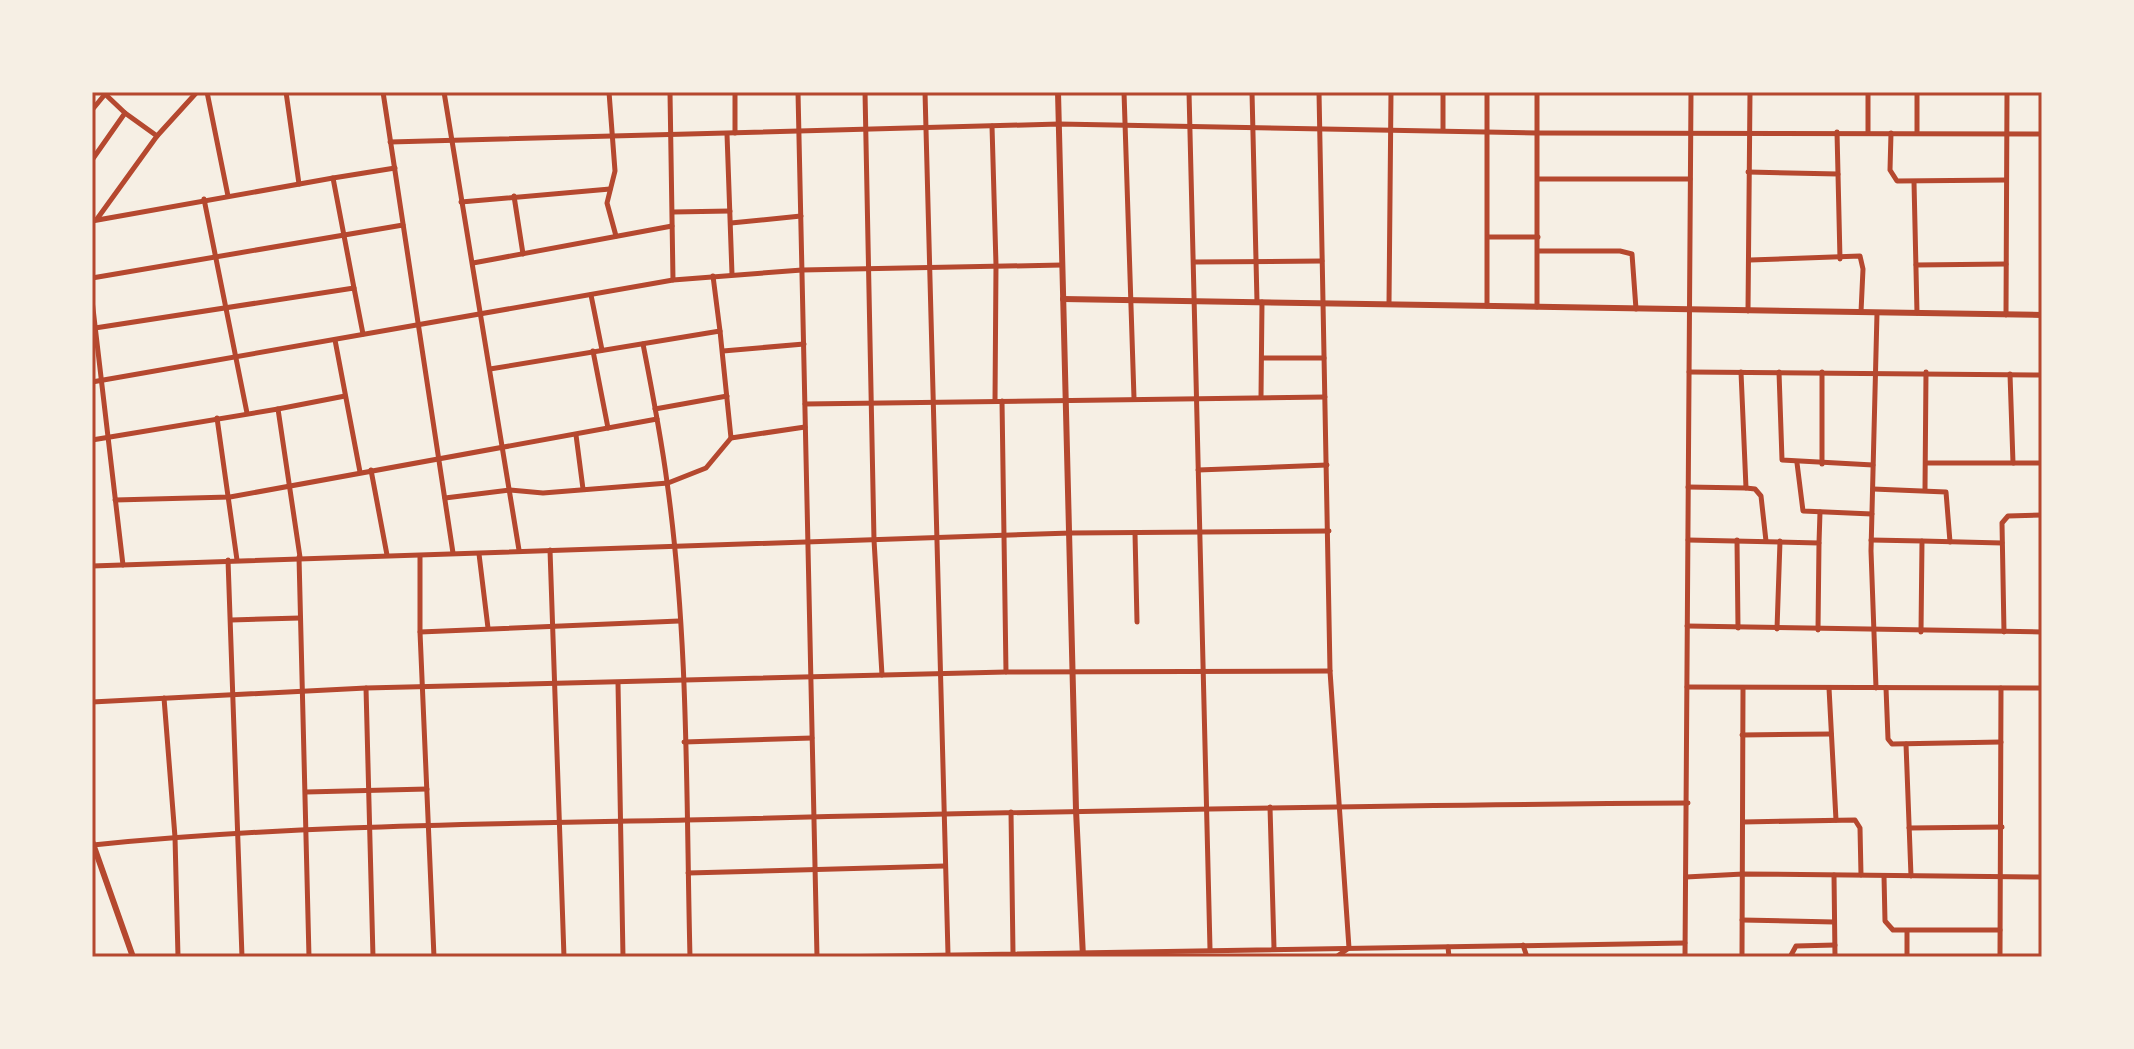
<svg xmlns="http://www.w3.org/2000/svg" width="2134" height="1049" viewBox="0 0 2134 1049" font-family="'Nunito Sans',sans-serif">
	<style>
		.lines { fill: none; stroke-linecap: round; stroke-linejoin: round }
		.minor { stroke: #b5482f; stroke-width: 5 }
		.tertiary { stroke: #b5482f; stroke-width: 6 }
		.neatline { fill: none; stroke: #b5482f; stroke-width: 3 }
	</style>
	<rect width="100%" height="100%" fill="#f6efe4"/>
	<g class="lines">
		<!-- minor -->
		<g class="minor">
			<polyline points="207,92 228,196"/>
			<polyline points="286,92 299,184"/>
			<polyline points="383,92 453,553"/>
			<polyline points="444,92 519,550"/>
			<polyline points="609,92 615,171 607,203 616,236"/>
			<polyline points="670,92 673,280"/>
			<polyline points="798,92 817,957"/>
			<polyline points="865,92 874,540 882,675"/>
			<polyline points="925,92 948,954"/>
			<polyline points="1124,92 1134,398"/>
			<polyline points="1189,92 1210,949"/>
			<polyline points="1252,92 1257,302"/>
			<polyline points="1319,92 1330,671 1349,948 1336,957"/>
			<polyline points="1443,92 1443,130"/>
			<polyline points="1487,92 1487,306"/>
			<polyline points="1537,92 1537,307"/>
			<polyline points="1868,92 1868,133"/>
			<polyline points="1917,92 1917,133"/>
			<polyline points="92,110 106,93"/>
			<polyline points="992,126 996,265 995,401"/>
			<polyline points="1837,132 1838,174"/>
			<polyline points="735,133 735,92"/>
			<polyline points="1891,133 1890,170 1897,181 2006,180"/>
			<polyline points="727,134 732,274"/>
			<polyline points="157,136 197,92"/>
			<polyline points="390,142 1059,124 1537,133 2042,134"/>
			<polyline points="92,160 125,113 105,94"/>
			<polyline points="1748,172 1838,174 1840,259"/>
			<polyline points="333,178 395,168"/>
			<polyline points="1538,179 1690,179"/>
			<polyline points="1914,182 1917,313"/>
			<polyline points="514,196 523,254"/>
			<polyline points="204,199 247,413"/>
			<polyline points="461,202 610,189"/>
			<polyline points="673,212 730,211"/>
			<polyline points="97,219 157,136 125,113"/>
			<polyline points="92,221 333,178 354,288"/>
			<polyline points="731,223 801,216"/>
			<polyline points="1488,237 1538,237"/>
			<polyline points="1538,251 1620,251 1632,254 1636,309"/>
			<polyline points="1750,260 1860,256 1863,269 1861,312"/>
			<polyline points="1194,262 1322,261"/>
			<polyline points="473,263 672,226"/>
			<polyline points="1916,265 2006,264"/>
			<polyline points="713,276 720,331"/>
			<polyline points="92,278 403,225"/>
			<polyline points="591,295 602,350"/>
			<polyline points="92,300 123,565"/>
			<polyline points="1389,304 1391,92"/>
			<polyline points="1748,311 1750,92"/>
			<polyline points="2006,315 2007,92"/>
			<polyline points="95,328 354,288 363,334"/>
			<polyline points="335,340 360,472"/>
			<path d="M643,344c9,46 18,92 24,138 22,157 19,317 23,475"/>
			<polyline points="593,351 608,428"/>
			<polyline points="723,351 804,344"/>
			<polyline points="1262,358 1324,358"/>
			<polyline points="490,369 720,331 731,438 805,427"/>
			<polyline points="1689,372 2042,375"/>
			<polyline points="1779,372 1782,460 1873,465"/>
			<polyline points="2010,374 2013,463"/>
			<polyline points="92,382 673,280 802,270 1062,265"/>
			<polyline points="1261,397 1262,302"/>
			<polyline points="1002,401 1006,672"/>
			<polyline points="805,404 1325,397"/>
			<polyline points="278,409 345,396"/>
			<polyline points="655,409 727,396"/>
			<polyline points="217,418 237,560"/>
			<polyline points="576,435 583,489"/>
			<polyline points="92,440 278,409 300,557"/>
			<polyline points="1797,463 1803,511 1872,514"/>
			<polyline points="1926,463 2042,463"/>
			<polyline points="1822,464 1822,372"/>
			<polyline points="371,470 387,555"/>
			<polyline points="1198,470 1327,465"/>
			<polyline points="1688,487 1746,488 1741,372"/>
			<polyline points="1746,488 1755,489 1761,496 1766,541"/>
			<polyline points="1873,489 1946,492 1950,542"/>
			<polyline points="1925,489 1926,372"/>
			<polyline points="445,498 510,490 543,493 668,483 706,468 731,438"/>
			<polyline points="115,500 230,497 657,419"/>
			<polyline points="1135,533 1137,622"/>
			<polyline points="1688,540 1819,543 1818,630"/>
			<polyline points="1737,540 1738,628"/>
			<polyline points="1871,540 1922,541 1921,632"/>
			<polyline points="1922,541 2002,543"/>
			<polyline points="1819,543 1820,512"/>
			<polyline points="550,550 564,957"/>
			<polyline points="479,554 488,628"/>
			<polyline points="420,556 420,632 434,957"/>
			<polyline points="299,557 309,957"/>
			<polyline points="228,560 242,957"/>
			<polyline points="92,566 1071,533 1329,531"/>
			<polyline points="231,620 300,618"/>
			<polyline points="1687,626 2042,632"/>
			<polyline points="1777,629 1780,541"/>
			<polyline points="420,632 679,621"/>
			<polyline points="2004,632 2002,523 2008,516 2042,515"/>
			<polyline points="618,683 623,957"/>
			<polyline points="1687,687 2042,688"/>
			<polyline points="366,688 373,957"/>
			<polyline points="1829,688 1836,820"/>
			<polyline points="1876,688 1871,551 1877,313"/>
			<polyline points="1886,688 1888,739 1892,744 2001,742"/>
			<polyline points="164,698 175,837 178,957"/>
			<polyline points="92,702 366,688 1006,672 1330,671"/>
			<polyline points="1742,735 1831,734"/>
			<polyline points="684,742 812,738"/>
			<polyline points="1906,744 1911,876"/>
			<polyline points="306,792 427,789"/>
			<polyline points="1270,807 1274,948"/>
			<polyline points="1011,812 1013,953"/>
			<polyline points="1743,822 1855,820 1860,828 1861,875"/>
			<polyline points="1909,828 2002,827"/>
			<path d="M93,845c197,-20 395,-21 593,-25 334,-8 667,-15 1002,-17"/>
			<polyline points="688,873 945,866"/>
			<polyline points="1834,875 1835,957"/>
			<polyline points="1884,876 1885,921 1893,930 2000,930"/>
			<polyline points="1686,877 1743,874 2042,877"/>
			<polyline points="1742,920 1834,922"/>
			<polyline points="1907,931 1907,957"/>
			<polyline points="1523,945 1527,957"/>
			<polyline points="1448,947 1449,957"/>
			<polyline points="828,957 1685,943"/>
			<polyline points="1685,957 1691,92"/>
			<polyline points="1742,957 1743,688"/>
			<polyline points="1790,957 1796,946 1835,945"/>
			<polyline points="2000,957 2001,688"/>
		</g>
		<!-- tertiary -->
		<g class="tertiary">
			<polyline points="1058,92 1076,810 1083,957"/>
			<polyline points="1063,299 2042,315"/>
			<polyline points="92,841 133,957"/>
		</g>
	</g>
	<!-- border -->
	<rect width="2134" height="1049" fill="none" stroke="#f6efe4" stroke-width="188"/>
	<rect x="94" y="94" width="1946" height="861" class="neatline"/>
</svg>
